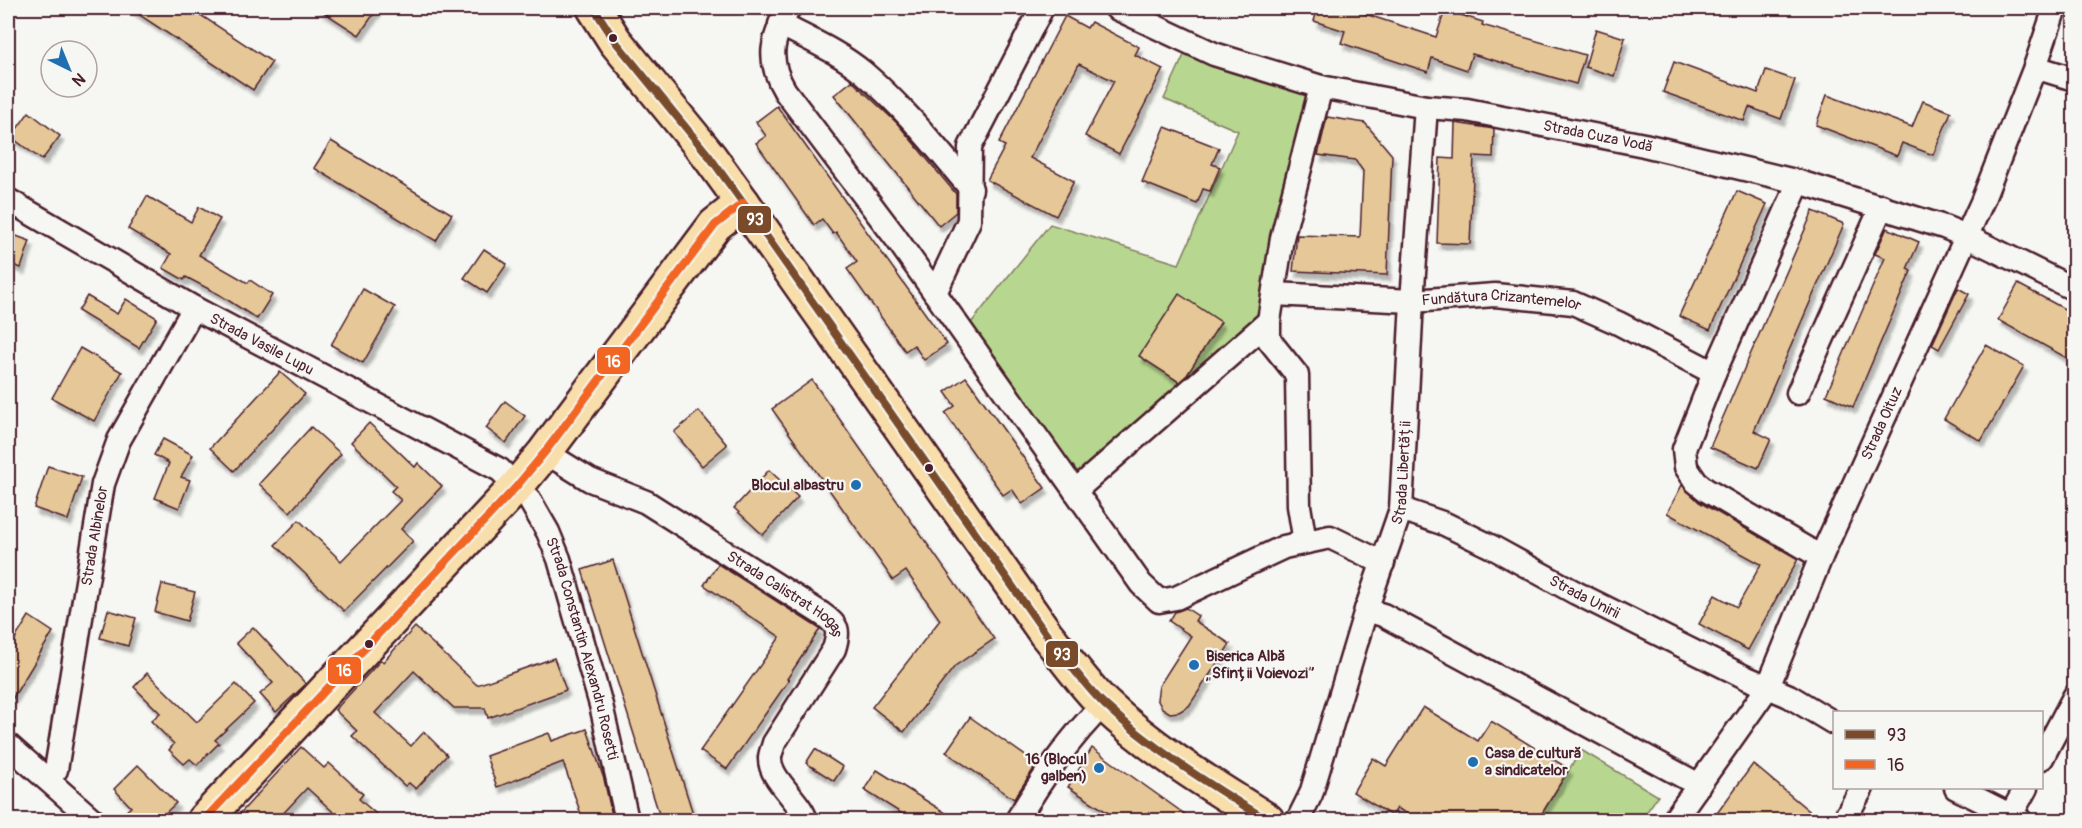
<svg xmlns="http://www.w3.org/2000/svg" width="2082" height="828" viewBox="0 0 2082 828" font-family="Pangolin,sans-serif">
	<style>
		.green { fill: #b7d790; stroke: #807b5e; stroke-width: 1.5 }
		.building { fill: #e5c798; stroke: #4a1f2b; stroke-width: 1.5; filter: url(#shadow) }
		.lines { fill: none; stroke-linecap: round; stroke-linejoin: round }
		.street-casing { stroke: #4a1f2b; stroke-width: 27 }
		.primary-casing { stroke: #4a1f2b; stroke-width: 38 }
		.street { stroke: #f6f6f2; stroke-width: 22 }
		.primary { stroke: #f8deab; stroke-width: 33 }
		.bus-1-casing { stroke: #f6f6f2; stroke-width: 12 }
		.bus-2-casing { stroke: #f6f6f2; stroke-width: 12 }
		.bus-1 { stroke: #7a4b2a; stroke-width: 8 }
		.bus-2 { stroke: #f26522; stroke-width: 8 }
		.bus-dot { fill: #4a1f2b; stroke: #f6f6f2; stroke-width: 2 }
		.poi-dot { fill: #1f6fb2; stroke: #f6f6f2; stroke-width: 2 }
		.labels { text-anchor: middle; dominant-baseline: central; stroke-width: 4.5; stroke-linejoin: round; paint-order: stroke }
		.street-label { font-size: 15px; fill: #4a1f2b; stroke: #f6f6f2 }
		.poi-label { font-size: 15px; font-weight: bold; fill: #4a1f2b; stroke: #f6f6f2; text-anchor: end }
		.line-badge { stroke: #f6f6f2; stroke-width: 2 }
		.badge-label { font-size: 16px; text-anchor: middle; font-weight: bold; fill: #fff }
	</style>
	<defs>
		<filter id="shadow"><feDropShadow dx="3.5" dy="6" stdDeviation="1.5" flood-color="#0004"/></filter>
	</defs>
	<rect width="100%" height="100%" fill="#f6f6f2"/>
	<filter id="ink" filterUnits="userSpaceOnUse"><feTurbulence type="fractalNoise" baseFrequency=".0167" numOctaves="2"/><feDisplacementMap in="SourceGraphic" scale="12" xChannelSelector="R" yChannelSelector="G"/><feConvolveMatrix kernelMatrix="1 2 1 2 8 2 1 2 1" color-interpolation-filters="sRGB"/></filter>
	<g filter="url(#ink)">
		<!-- green -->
		<g class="green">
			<polygon points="1190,42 1321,87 1269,321 1075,491 963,333 1050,224 1179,264 1238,131 1164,99"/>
			<polygon points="1581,750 1658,796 1641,820 1538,820"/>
		</g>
		<!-- building -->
		<g class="building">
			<polygon points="129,8 190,8 272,62 253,90"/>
			<polygon points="317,8 378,8 359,35"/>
			<polygon points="1318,8 1360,8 1359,12 1436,37 1445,10 1483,22 1482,25 1585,55 1576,84 1472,54 1467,70 1432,58 1428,72 1341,43 1345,31 1314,21"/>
			<polygon points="1065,16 1087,28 1091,22 1139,47 1135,55 1163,69 1119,154 1085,136 1114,81 1079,64 1030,158 1074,181 1056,216 987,180 1005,146 999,143"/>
			<polygon points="1596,29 1625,38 1614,76 1585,67"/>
			<polygon points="1674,62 1758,93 1766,70 1795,80 1781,119 1749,107 1744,121 1663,92"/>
			<polygon points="852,81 897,123 956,194 956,212 939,226 834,95"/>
			<polygon points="1827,95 1912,127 1923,101 1951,112 1933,155 1902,143 1897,156 1816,125"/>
			<polygon points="777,106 947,344 924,360 914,345 905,351 847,269 857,262 836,232 833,234 822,219 814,225 756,143 766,136 756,122"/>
			<polygon points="29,112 60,136 42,160 11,137"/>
			<polygon points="1327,117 1365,123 1392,155 1387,275 1293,271 1297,235 1360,237 1363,171 1355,160 1318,155"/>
			<polygon points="1455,123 1494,129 1493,157 1474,156 1470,244 1437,243 1440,158 1454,159"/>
			<polygon points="1165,127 1219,148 1212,164 1220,167 1210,191 1203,189 1197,204 1142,182"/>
			<polygon points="331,141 452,214 436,241 314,168"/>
			<polygon points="1737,191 1767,204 1710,330 1679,316"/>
			<polygon points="147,196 191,222 199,207 220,219 199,255 248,283 250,280 272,295 257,319 220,295 186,277 184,280 163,268 171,254 128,229"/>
			<polygon points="1813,211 1844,224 1754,431 1771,439 1758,468 1710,447"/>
			<polygon points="1887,228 1919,242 1907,269 1911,271 1853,407 1826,395 1885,258 1875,254"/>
			<polygon points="8,233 30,241 21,268 8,263"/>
			<polygon points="484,249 507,264 487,293 464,278"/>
			<polygon points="2018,284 2074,314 2074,362 1998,320"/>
			<polygon points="1958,288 1969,294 1939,349 1932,345"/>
			<polygon points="363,289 395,307 363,363 331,345"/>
			<polygon points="1179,294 1221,322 1187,375 1179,382 1139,356"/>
			<polygon points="87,296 117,314 126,299 157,318 139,348 78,311"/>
			<polygon points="1986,345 2024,366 1981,441 1944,419"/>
			<polygon points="80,348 122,372 94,421 52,398"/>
			<polygon points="280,372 305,394 234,471 210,448"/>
			<polygon points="966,377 1045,488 1022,504 1012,489 1003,495 945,413 955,406 945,392"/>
			<polygon points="812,380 994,639 955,666 904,732 872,707 940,620 906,571 893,580 772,409"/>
			<polygon points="505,401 525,416 506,443 486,428"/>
			<polygon points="699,411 727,445 702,466 674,432"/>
			<polygon points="369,423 415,467 418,463 442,486 401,529 413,541 344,611 275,545 299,520 341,561 401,500 391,491 396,486 351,442"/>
			<polygon points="311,427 341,454 290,512 259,484"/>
			<polygon points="163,439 193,455 181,477 190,480 179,508 155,498 169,463 154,455"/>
			<polygon points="48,466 82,477 68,520 34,508"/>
			<polygon points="769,470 798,497 763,535 734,508"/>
			<polygon points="1682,485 1699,502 1798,559 1748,650 1699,624 1715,595 1737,607 1761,564 1667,513"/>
			<polygon points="613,560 668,735 695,820 661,820 582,570"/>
			<polygon points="718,564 820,629 787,679 789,680 727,769 700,751 780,637 704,585"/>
			<polygon points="162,584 195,592 187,621 155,612"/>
			<polygon points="1186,608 1198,616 1195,621 1230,644 1189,706 1179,712 1170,713 1162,708 1157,699 1159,686 1191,636 1169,621 1175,612"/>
			<polygon points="108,610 136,618 128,646 100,638"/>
			<polygon points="29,616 53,632 8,706 8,650"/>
			<polygon points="253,627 306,684 276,712 260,694 273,683 236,643"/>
			<polygon points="415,627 477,685 554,658 566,690 488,718 485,708 454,708 414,671 375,713 411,746 424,732 447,755 416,789 409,783 405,786 352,736 357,731 335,710 381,660 383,662"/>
			<polygon points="147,673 197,722 236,684 254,703 215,740 219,743 197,765 190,759 184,764 169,750 174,744 151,721 160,713 134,687"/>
			<polygon points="1423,707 1478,741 1491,721 1569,769 1538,820 1418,820 1397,808 1392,816 1353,792 1373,758 1386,766"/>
			<polygon points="970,717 1037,764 1014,799 946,752"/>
			<polygon points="587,729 604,779 613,820 583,820 563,762 497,787 486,756 549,733 552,741"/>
			<polygon points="301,747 324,768 329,763 363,794 359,799 383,820 342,820 307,788 277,820 234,820"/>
			<polygon points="1092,748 1193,820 1119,820 1068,787"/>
			<polygon points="815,749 843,767 834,781 806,763"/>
			<polygon points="1753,764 1820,820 1712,820"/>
			<polygon points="138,765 176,803 158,820 134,820 125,812 131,807 114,789"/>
			<polygon points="877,770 957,820 912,820 864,790"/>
		</g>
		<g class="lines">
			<defs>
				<g id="street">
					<path d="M789,8c-17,31 -23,51 -4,83l111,147 245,346 18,17 17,-3 108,-51 46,-10 53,26"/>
					<path id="s1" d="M1116,8l98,46 107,33 105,20 41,3 177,35 155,37 145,45 22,9 108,53"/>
					<path d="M780,24c28,15 59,28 84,49 40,34 73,76 107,116"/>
					<polyline points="2035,67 2074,79"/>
					<polyline points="1799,182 1714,373 1684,449 1686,467 1696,482 1706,490 1821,557"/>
					<path id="s2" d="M8,200l186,108 306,162 29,29 19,33 11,27 42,146 26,115"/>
					<polyline points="935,293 969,221 970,147 1042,8"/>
					<path id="s3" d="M1274,294l138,7 83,-6 78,8 45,20 96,50"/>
					<polyline points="1798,393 1882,206"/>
					<path id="s4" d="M545,452l45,28 56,22 176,112c16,11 18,16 12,35l-60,94c-1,5 -4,10 -4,15 -1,21 30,42 36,62"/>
					<polyline points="1075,491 1269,321"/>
					<path id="s5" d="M1401,509l44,15 47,23 84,46 171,85 42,18 45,27"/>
					<polyline points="1305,542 1299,506 1297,375 1269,340 1269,321 1282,238 1321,87"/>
					<polyline points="1366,610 1383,615 1699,785"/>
					<polyline points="8,745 93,820"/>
					<polyline points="2042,758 2074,697"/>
					<path id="s6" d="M47,779l9,-9 47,-286 16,-44 75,-132"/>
					<polyline points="1956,788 2020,820"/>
					<path d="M1017,820c25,-41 52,-82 87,-116"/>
					<path id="s7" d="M1298,820l13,-26 55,-184 35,-101 11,-208 14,-194"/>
					<path id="s8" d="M1674,820l94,-133 53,-130 161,-355 53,-135 20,-59"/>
					<polyline points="1844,820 1862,788"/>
					<polyline points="2008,820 2026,788"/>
				</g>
				<g id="primary">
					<path d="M594,8l21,33 94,115 34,47 303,431c19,23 37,50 59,71 48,45 106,80 162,115"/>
					<polyline points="204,820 516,487 545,452 715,225 743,203"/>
				</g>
			</defs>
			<!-- street casing -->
			<use href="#street" class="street-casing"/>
			<!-- primary casing -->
			<use href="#primary" class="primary-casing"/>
			<!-- street -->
			<use href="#street" class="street"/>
			<!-- primary -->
			<use href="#primary" class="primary"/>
			<defs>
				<path id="bus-1" d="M594,8l21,33 94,115 34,47 303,431c19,23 37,50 59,71 48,45 106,80 162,115"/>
				<polyline id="bus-2" points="204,820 516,487 545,452 715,225 743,203"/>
			</defs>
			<!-- bus-1 casing -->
			<use href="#bus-1" class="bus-1-casing"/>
			<!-- bus-2 casing -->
			<use href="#bus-2" class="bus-2-casing"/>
			<!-- bus-1 -->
			<use href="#bus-1" class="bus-1"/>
			<!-- bus-2 -->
			<use href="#bus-2" class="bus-2"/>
		</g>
	</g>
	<!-- markers -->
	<g class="bus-dot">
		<circle cx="613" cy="38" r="5"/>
		<circle cx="929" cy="468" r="5"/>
		<circle cx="369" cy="644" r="5"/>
	</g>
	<g class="poi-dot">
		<circle cx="856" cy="485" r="6"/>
		<circle cx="1194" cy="665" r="6"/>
		<circle cx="1473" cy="762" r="6"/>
		<circle cx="1099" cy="768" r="6"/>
	</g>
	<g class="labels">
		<!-- street labels -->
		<g class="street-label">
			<text stroke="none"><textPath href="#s1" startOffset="502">Strada Cuza Vodă</textPath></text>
			<text stroke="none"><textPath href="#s3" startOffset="228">Fundătura Crizantemelor</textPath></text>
			<text stroke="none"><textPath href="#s2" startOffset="292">Strada Vasile Lupu</textPath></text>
			<text stroke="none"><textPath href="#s8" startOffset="450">Strada Oituz</textPath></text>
			<text stroke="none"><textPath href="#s7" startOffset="364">Strada Libertății</textPath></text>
			<text stroke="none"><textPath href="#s6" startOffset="250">Strada Albinelor</textPath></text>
			<text stroke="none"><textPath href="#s5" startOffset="204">Strada Unirii</textPath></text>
			<text stroke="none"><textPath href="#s4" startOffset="282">Strada Calistrat Hogaș</textPath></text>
			<text stroke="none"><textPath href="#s2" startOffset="762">Strada Constantin Alexandru Rosetti</textPath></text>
		</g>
		<!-- poi labels -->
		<g class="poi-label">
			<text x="844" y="485">Blocul albastru</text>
			<text x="1206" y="656" text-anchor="start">Biserica Albă<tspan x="1206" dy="17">„Sfinții Voievozi”</tspan></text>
			<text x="1485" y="753" text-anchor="start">Casa de cultură<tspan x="1485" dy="17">a sindicatelor</tspan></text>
			<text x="1087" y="759">16 (Blocul<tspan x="1087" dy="17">galben)</tspan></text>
		</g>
	</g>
	<g class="line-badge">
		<rect x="737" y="205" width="35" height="29" rx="6" fill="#7a4b2a"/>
		<rect x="596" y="346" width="35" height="29" rx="6" fill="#f26522"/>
		<rect x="1045" y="640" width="34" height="28" rx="6" fill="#7a4b2a"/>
		<rect x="327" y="656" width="35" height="29" rx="6" fill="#f26522"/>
	</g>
	<g class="badge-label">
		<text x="755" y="225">93</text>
		<text x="613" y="367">16</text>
		<text x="1062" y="660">93</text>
		<text x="344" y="676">16</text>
	</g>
	<!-- margin -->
	<rect width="2082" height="828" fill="none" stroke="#f6f6f2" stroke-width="30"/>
	<rect x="15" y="15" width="2052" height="798" fill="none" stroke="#4a1f2b" stroke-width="2" filter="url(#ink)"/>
	<!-- legend -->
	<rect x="1833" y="711" width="210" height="78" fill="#f6f6f2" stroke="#b1a0a2" stroke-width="1.5"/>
	<rect x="1845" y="730" width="30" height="9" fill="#7a4b2a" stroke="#b1a0a2" stroke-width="1.5"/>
	<text x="1887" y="741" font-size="18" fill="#4a1f2b">93</text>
	<rect x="1845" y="760" width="30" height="9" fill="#f26522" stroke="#b1a0a2" stroke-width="1.5"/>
	<text x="1887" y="771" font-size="18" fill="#4a1f2b">16</text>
	<!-- north arrow -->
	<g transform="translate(69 69) rotate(137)"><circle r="28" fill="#f6f6f2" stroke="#b1a0a2" stroke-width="1.5"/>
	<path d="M0-4.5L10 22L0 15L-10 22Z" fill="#1f6fb2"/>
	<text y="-9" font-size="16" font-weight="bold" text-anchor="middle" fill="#4a1f2b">N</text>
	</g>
</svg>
